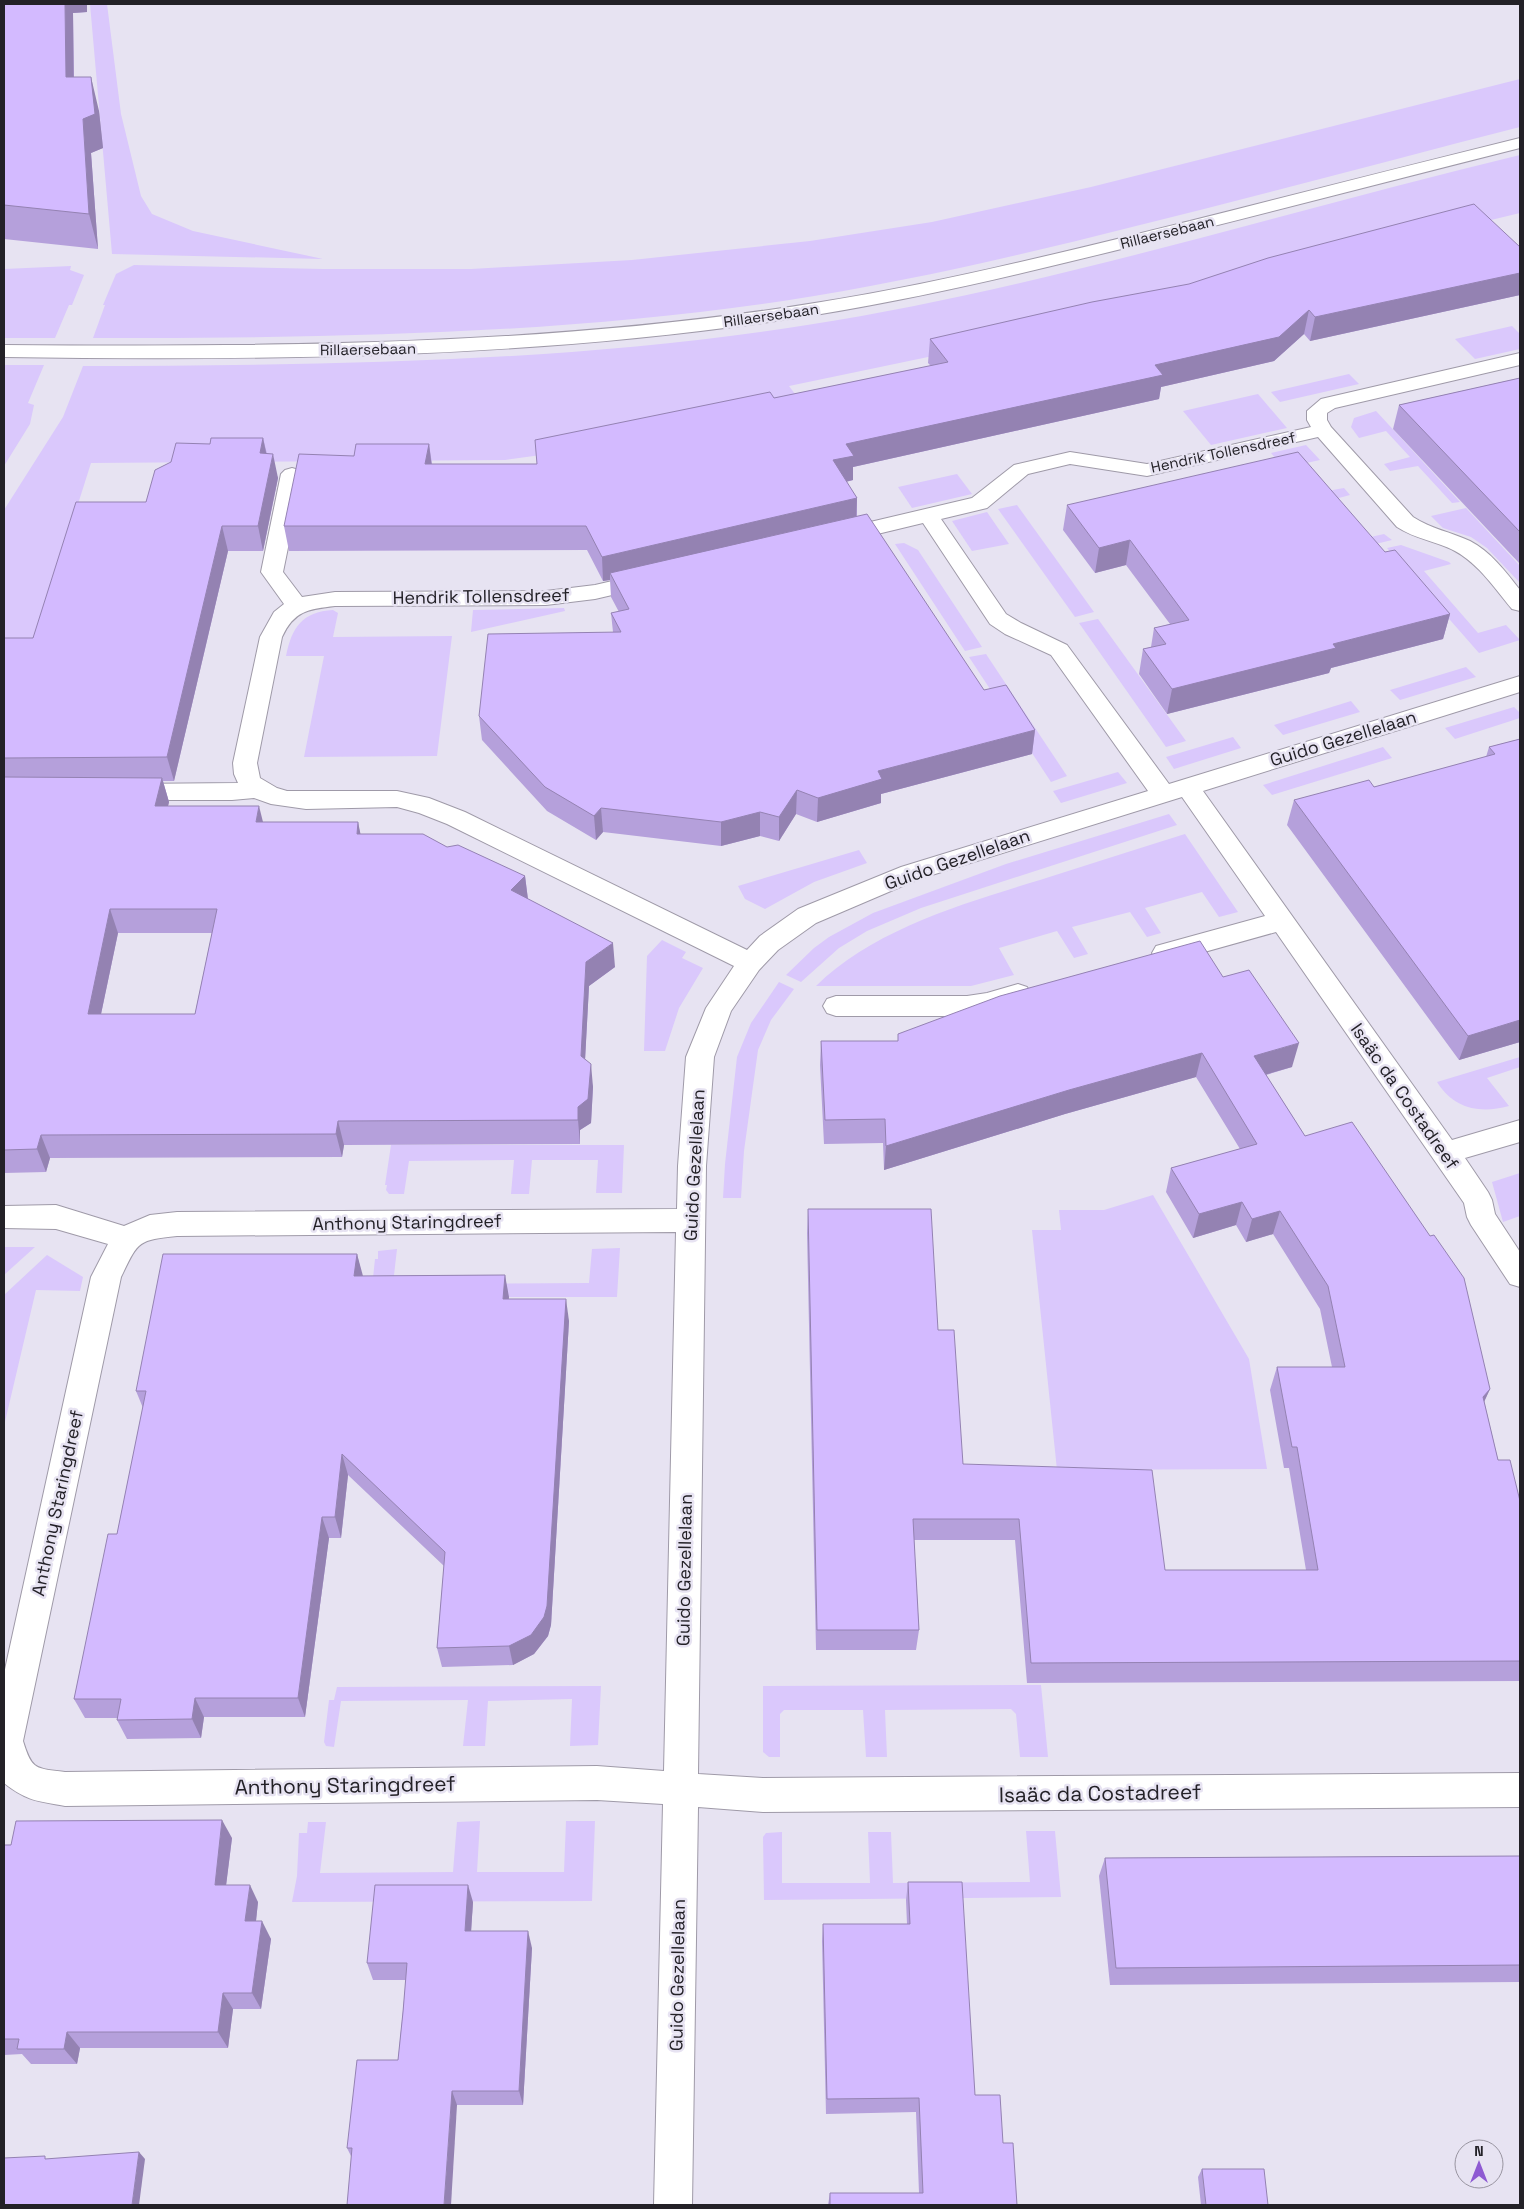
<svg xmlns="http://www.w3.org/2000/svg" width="1524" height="2209" viewBox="0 0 1524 2209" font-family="'Space Grotesk',sans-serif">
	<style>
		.green { fill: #dac8fc }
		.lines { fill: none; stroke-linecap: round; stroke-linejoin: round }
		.minor-casing { stroke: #9f9aa8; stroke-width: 2 }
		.tertiary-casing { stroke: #9f9aa8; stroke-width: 2 }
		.minor { fill: #fff; fill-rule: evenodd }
		.tertiary { fill: #fff; fill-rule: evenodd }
		.wall { fill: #b5a0db; fill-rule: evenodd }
		.shaded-wall { fill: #9482b2 }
		.building { fill: #d3baff; stroke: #9482b2; fill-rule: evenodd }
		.labels { text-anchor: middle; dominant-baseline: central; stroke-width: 5; stroke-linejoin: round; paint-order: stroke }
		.far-street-label { font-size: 15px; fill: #232127; stroke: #e7e3f2 }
		.street-label { font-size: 18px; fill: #232127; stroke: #e7e3f2 }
		.near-street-label { font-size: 21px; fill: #232127; stroke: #e7e3f2 }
	</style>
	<rect width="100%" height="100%" fill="#e7e3f2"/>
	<!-- green -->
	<g class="green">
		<polygon points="90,4 107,4 121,114 141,196 152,214 193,231 323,259 112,254"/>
		<path d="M1520,79v48c-129,33 -258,68 -388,100 -115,29 -231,56 -349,74 -228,34 -459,37 -690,37l12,-33h-2l13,-31 18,-9 189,4h148l161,-9 178,-19 122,-19 159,-35z"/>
		<path d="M1520,155v58l-29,7 -3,-3 -402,107 -297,62 12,16 -238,50 -58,8 -414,3 -63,199h-24v-152l59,-93 20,-51c243,-1 483,-3 724,-41 242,-38 476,-113 713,-170z"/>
		<polygon points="71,266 70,270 84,275 72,305 69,305 55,338 4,338 4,269"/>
		<polygon points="1512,326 1520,334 1520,349 1475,359 1455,339"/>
		<polygon points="4,365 44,365 28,403 34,405 30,424 4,466"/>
		<polygon points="1349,374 1359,384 1280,402 1271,392"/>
		<polygon points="1258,394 1287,428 1211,445 1183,411"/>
		<polygon points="1376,411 1460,502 1452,503 1418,466 1390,471 1384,464 1410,457 1386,431 1359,438 1351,427 1354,418"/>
		<polygon points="1306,445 1320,460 1293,466 1316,493 1344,488 1350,495 1324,502 1357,540 1384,534 1392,540 1355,549 1271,453"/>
		<polygon points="957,474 972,494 912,508 898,487"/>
		<polygon points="1017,505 1094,612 1075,617 998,509"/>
		<polygon points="1466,508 1520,566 1520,583 1487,548 1471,537 1443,528 1431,516"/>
		<polygon points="987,512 1009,544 972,551 952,521"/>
		<polygon points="904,543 918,550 982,647 965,651 895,544"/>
		<polygon points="1401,545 1449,562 1451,564 1424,571 1478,633 1506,625 1520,640 1479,653 1387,548"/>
		<polygon points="564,608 565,611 471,632 473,610"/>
		<path d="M333,610l5,3 -5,24 119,-1 -15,120 -133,1 20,-101h-38c6,-29 16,-44 47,-46z"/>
		<polygon points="1098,619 1186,741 1166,747 1079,623"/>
		<polygon points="986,654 1067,776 1051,782 969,657"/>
		<polygon points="1466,667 1476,677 1400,700 1390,690"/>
		<polygon points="1351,701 1360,712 1283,735 1274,725"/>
		<polygon points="1514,707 1520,713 1520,718 1455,739 1445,728"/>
		<polygon points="1233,737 1241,748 1174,769 1166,757"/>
		<polygon points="1383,747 1392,758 1272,795 1263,785"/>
		<polygon points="1118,772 1127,783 1061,803 1053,791"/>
		<polygon points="1169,814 1177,825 921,908 867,931 839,948 801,982 786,975 814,948 829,937 873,913 1006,864"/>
		<path d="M1185,834l53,78 -19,5 -17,-25 -57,16 16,25 -14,4 -17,-25 -58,15 16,27 -14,4 -17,-27 -58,17 15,27 -43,11h-155c56,-56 148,-83 224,-106 48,-15 96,-31 145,-46z"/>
		<polygon points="859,850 867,863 814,882 765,909 745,899 738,886"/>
		<polygon points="662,940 686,952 682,958 703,968 679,1008 665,1051 644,1051 647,956"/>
		<polygon points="779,982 794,989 771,1020 758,1050 744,1151 741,1198 723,1198 725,1164 737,1057 751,1023"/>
		<path d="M1520,1057v10l-33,11 22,28c-29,8 -55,3 -72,-24z"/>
		<polygon points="391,1145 624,1145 622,1193 596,1193 598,1160 532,1160 529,1194 511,1194 514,1160 409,1161 404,1194 389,1194 386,1190 387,1185 385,1185"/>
		<polygon points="1520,1173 1520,1216 1503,1222 1492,1182"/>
		<polygon points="1153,1195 1249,1359 1267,1469 1057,1470 1032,1230 1061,1230 1059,1210 1104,1210"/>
		<polygon points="4,1247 35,1247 4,1275"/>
		<polygon points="620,1248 617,1297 371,1297 375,1259 378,1259 378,1251 397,1249 393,1284 589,1283 592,1249"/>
		<polygon points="47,1255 83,1277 80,1291 36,1290 4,1426 4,1295"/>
		<polygon points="1041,1685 1048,1757 1020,1757 1016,1714 1011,1709 885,1710 887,1757 866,1757 863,1710 784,1710 780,1714 780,1757 769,1757 763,1752 763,1686"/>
		<polygon points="601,1686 598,1745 570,1746 572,1699 488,1701 485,1746 463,1746 468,1700 341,1701 334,1747 326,1746 324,1742 329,1700 334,1700 337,1687"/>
		<polygon points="480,1821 477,1872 564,1872 566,1821 595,1821 592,1901 292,1902 297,1876 299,1833 307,1833 308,1822 326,1822 320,1873 453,1872 457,1822"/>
		<polygon points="1026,1831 1055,1831 1061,1897 764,1900 763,1837 766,1833 782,1832 782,1883 870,1883 868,1832 891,1832 893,1883 1030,1882"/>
	</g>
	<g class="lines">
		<defs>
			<g id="minor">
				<path d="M1520,353v12l-185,43 -8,5v7l4,7 82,90c18,12 38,15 57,24 21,11 36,31 50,49v21l-8,-2c-17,-20 -33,-45 -57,-58 -19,-10 -40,-12 -58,-24l-79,-90 -171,39 -77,-12 -42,10 -41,34 -46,11 65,95 15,9 46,22 102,139 351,-108v16l-317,99 249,349 68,-20v22l-55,16 23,34 4,8 3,14 25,38v35l-10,-3 -39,-59 -4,-8 -3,-14 -188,-271 -111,31 -9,-3 -4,-7 4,-7 109,-30 -83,-119 -263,82 -103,44 -38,27 -19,20 -28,41 -17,46 -8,109 -8,608 65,4 757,-5v34l-757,5 -65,-5 -6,398h-38l9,-401 -66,-4 -532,6c-28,-5 -38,-5 -61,-23v-109l87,-397 17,-33 -52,-15 -52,-1v-22l52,-1 68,21 26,-11 27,-3 500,-3 1,-43 8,-109 20,-49 28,-42 -287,-142 -28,-11 -22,-6 -91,2 -35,-5 -17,-6 -22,2h-102l-9,-2 -3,-6 3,-6 9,-2 108,-1 -4,-9 -1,-11 27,-126 14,-25 10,-8 -23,-32 20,-98 4,-4 7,-2 7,2 4,4 -20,98 19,25 33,-5 211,-1 49,-6 52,-12 8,2 3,5 -3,5 -60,14 -49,6 -211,1c-27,3 -41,5 -53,31l-25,126 3,15 17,10 10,3h110l32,7 36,14 282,138 13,-14 38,-27 103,-42 247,-76 -97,-136 -46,-21 -15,-10 -67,-101 -83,20 -8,-2 -3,-5 3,-5 140,-33 42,-33 56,-13 77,12 164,-37 -4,-7v-9l14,-12zM676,1232l-12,539 -67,-5 -532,6c-29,-4 -33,-1 -42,-31l98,-464c17,-35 16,-37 56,-41z"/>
				<polygon points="1018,984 1027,987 1031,994 1027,1001 987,1013 967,1016 836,1016 827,1013 823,1006 827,999 836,996 967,996 987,993"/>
			</g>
			<path id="tertiary" d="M1520,138v10c-107,27 -215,55 -322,82 -125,31 -250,63 -377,84 -269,44 -545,47 -817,43v-12c272,2 547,1 817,-43 124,-20 247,-51 369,-81 110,-28 220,-56 330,-83z"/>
		</defs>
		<!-- minor casing -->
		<use href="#minor" class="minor-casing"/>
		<!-- tertiary casing -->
		<use href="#tertiary" class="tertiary-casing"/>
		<!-- minor -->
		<use href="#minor" class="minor"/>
		<!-- tertiary -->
		<use href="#tertiary" class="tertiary"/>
	</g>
	<!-- wall -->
	<g class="wall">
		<polygon points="4,4 87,12 73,13 74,77 99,111 103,148 91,153 98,249 4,239"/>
		<polygon points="1520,247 1520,295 1310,341 1304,334 1274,361 1161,387 1159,399 853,467 853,480 846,482 857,498 857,516 984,690 1035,730 1032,754 881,794 881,803 817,822 796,814 779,841 760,836 721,846 603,832 596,840 547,811 482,740 479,716 613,632 611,613 619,612 611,597 610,580 603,581 587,550 289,551 284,526 354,456 429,444 432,464 537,464 774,398 931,366 928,363 930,339"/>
		<polygon points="1520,378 1520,564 1393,429 1399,405"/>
		<path d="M263,438l4,16 11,24 -15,73h-35l-54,230h-11l6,21 -1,4 95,16h95l2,12 87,13 78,29 3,23 87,68 -26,19 -4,73 8,28 -2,36 -11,7v14l-236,1 -2,12 -292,1 -4,14 -42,1v-535h29l113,-136 25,-40 39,-18zM118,933h94l-17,81h-94z"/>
		<polygon points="1067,505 1385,552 1450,614 1443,639 1331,668 1329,673 1167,714 1139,674 1143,649 1151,647 1154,628 1170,624 1126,565 1095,573 1063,530"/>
		<polygon points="1520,739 1520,1042 1459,1060 1287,825 1294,800 1374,787 1486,757 1489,747"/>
		<polygon points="1223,977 1292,1067 1266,1075 1305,1136 1490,1389 1484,1401 1498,1460 1520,1501 1520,1681 1027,1683 1015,1540 914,1540 919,1630 916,1650 816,1650 807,1233 808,1209 938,1330 963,1464 1165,1570 1306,1570 1289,1468 1284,1468 1270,1390 1277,1367 1332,1367 1320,1309 1273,1234 1246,1242 1236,1225 1193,1238 1166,1192 1171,1168 1240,1149 1196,1077 1065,1114 884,1170 883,1143 824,1144 820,1065 821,1041 898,1041 898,1034"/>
		<polygon points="357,1254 362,1276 505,1275 508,1299 569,1321 551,1625 548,1636 534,1654 513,1665 442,1667 437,1648 444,1566 348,1475 341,1538 329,1538 305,1717 204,1717 201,1738 127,1739 117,1720 117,1718 85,1718 74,1699 117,1534 143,1408 136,1391"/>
		<polygon points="232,1838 226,1885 258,1902 256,1921 271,1939 261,2009 233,2009 228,2048 80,2048 77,2064 31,2064 22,2054 4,2055 4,1845"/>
		<polygon points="1520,1856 1520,1982 1110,1985 1099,1876 1105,1858"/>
		<polygon points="908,1882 975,2095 1003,2143 1017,2205 828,2205 830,2193 919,2193 916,2112 826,2114 822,1941 823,1924 907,1924 906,1900"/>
		<polygon points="473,1902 471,1931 532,1948 523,2105 457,2105 351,2156 347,2148 398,2060 406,1980 373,1980 367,1963"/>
		<polygon points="1202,2169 1268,2205 1201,2205 1198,2177"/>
	</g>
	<!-- shaded-wall -->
	<g class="shaded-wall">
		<polygon points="65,4 87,4 87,12 73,13 74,110 66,77"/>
		<polygon points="91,77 99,111 103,148 91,153 98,249 89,214 83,119"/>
		<polygon points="1520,273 1520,295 1310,341 1315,317"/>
		<polygon points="1309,310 1304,334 1274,361 1161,387 1159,399 853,467 853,480 832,485 833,460 846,444 1155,365"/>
		<polygon points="263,438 268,462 260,453"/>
		<polygon points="429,444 432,468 425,464"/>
		<polygon points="273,454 278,478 263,551 258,526"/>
		<polygon points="857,498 856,523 610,573 610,580 603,581 602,557"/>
		<polygon points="222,526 228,551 174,781 167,757"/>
		<polygon points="1130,540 1126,565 1095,573 1099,548"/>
		<polygon points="1450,614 1443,639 1331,668 1329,673 1167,714 1172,689 1333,644"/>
		<polygon points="1035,730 1032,754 881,794 881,803 817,822 818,798 878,771"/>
		<polygon points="162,778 169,802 162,830 155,806"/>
		<polygon points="797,790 796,814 779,841 779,817"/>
		<polygon points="259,806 265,830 256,822"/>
		<polygon points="601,808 603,832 596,840 594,816"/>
		<polygon points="760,812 760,836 721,846 721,822"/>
		<polygon points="358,822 363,846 357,834"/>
		<polygon points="525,876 528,900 511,890"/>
		<polygon points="110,909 118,933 96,1038 88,1014"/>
		<polygon points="613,943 615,967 589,986 584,1080 581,1056 586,962"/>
		<polygon points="1520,1020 1520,1042 1459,1060 1468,1036"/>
		<polygon points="1299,1043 1292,1067 1247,1080 1254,1056"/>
		<polygon points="1202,1053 1196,1077 1065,1114 884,1170 886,1146 1069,1090"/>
		<polygon points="591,1064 593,1087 591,1123 580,1130 580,1144 578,1120 578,1107"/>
		<polygon points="338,1121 344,1145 342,1157 336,1134"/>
		<polygon points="41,1135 50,1158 46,1172 37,1149"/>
		<polygon points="1242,1202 1236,1225 1193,1238 1199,1214"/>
		<polygon points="1280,1211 1273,1234 1246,1242 1252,1219"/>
		<polygon points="357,1254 363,1276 354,1276"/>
		<polygon points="505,1275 509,1297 507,1321 503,1299"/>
		<polygon points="566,1299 569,1321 551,1625 548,1636 534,1654 513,1665 509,1646"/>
		<polygon points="1490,1389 1480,1411 1483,1397"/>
		<polygon points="342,1454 348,1475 341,1538 335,1517"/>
		<polygon points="322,1517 329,1538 305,1717 298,1698"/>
		<polygon points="195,1698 204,1717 201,1738 192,1719"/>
		<polygon points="222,1820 232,1838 224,1902 215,1885"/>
		<polygon points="250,1885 258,1902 254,1939 245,1921"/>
		<polygon points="468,1885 473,1902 470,1948 465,1931"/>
		<polygon points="262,1921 271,1939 261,2009 252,1993"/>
		<polygon points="528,1931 532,1948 523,2105 519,2091"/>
		<polygon points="223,1993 233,2009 228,2048 218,2032"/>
		<polygon points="67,2032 80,2048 77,2064 64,2049"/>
		<polygon points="452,2091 457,2105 451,2205 444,2205"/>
		<polygon points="139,2152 145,2159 139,2205 132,2205"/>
	</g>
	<!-- building -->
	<g class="building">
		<polygon points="4,4 65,4 66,77 91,77 95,114 83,119 89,214 4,205"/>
		<polygon points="1474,204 1520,247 1520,273 1315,317 1309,310 1279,337 1155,365 1163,375 846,444 854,456 833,460 857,498 602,557 586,526 284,526 299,454 354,456 356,444 429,444 425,464 537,464 535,440 770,392 774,398 948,362 930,339 1092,302 1189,284 1268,258"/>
		<polygon points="1520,378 1520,532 1399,405"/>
		<polygon points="211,438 263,438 260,453 273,454 258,526 222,526 167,757 4,758 4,638 33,638 76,502 146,502 155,470 171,462 176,443 210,444"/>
		<polygon points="1298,452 1385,552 1395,550 1450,614 1333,644 1336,648 1172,689 1143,649 1166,644 1154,628 1189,620 1130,540 1099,548 1067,505"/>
		<polygon points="867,514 984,690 1006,685 1035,730 878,771 882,779 818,798 797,790 779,817 760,812 721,822 601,808 594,816 545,787 479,716 488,634 621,632 611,613 629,609 610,573"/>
		<polygon points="1520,739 1520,1020 1468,1036 1294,800 1369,780 1374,787 1495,754 1489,747"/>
		<path d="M4,777l158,1 -7,28h104l-3,16h102l-1,12h66l24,13 11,-2 67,31 -14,14 102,53 -27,19 -5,94 10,8 -3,35 -10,8v13l-240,1 -2,13 -295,1 -4,14 -33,1zM110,909h107l-22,105h-107z"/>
		<polygon points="1200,941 1223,977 1249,970 1299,1043 1254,1056 1305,1136 1352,1122 1430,1236 1434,1235 1464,1278 1490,1389 1483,1397 1498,1460 1510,1460 1520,1501 1520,1661 1031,1663 1019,1519 913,1519 919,1630 817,1630 808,1209 931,1209 938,1330 954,1330 963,1464 1152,1470 1165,1570 1318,1570 1297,1447 1292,1447 1277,1367 1345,1367 1328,1286 1280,1211 1252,1219 1242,1202 1199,1214 1171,1168 1257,1144 1202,1053 1069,1090 886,1146 885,1119 825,1120 821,1041 898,1041 898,1034 1000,996"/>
		<polygon points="163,1254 357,1254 354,1276 505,1275 503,1299 566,1299 547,1606 544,1617 531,1635 509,1646 437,1648 445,1552 342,1454 335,1517 322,1517 298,1698 195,1698 192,1719 117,1720 121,1699 74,1699 108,1534 117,1534 146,1391 136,1391"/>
		<polygon points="222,1820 215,1885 250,1885 245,1921 262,1921 252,1993 223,1993 218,2032 67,2032 64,2049 17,2049 19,2039 4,2039 4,1845 11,1845 16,1821"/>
		<polygon points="1520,1856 1520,1965 1116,1968 1105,1858"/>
		<polygon points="908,1882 962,1882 975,2095 1000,2095 1003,2143 1013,2143 1017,2205 830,2205 830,2193 923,2193 919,2098 827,2099 823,1924 910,1924"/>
		<polygon points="375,1885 468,1885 465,1931 528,1931 519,2091 452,2091 444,2205 347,2205 352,2148 347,2148 357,2060 398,2060 403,2012 407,1963 367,1963"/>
		<polygon points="139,2152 132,2205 4,2205 4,2158 45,2156 45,2159"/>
		<polygon points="1202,2169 1264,2169 1268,2205 1206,2205"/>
	</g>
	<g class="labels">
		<!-- far-street labels -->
		<g class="far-street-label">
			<text transform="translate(1167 232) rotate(-14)">Rillaersebaan</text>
			<text transform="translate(771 315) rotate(-8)">Rillaersebaan</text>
			<text transform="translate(368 349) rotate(-1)">Rillaersebaan</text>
			<text transform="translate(1223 452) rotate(-12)">Hendrik Tollensdreef</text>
		</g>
		<!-- street labels -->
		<g class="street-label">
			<text transform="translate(481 596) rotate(-1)">Hendrik Tollensdreef</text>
			<text transform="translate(1343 738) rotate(-17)">Guido Gezellelaan</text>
			<text transform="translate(957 859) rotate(-19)">Guido Gezellelaan</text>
			<text transform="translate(1405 1096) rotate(55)">Isaäc da Costadreef</text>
			<text transform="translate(694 1165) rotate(-87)">Guido Gezellelaan</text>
			<text transform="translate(407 1222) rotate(-1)">Anthony Staringdreef</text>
			<text transform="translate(57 1503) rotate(-78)">Anthony Staringdreef</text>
			<text transform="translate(684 1570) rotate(-89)">Guido Gezellelaan</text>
			<text transform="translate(677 1975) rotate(-89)">Guido Gezellelaan</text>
		</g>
		<!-- near-street labels -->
		<g class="near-street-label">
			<text transform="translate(345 1785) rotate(-1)">Anthony Staringdreef</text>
			<text transform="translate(1100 1793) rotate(-1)">Isaäc da Costadreef</text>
		</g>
	</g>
	<!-- border -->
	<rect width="1524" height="2209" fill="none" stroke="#232127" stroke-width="10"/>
	<!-- north arrow -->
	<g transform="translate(1479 2164)"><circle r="24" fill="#e7e3f2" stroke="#9995a1"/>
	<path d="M0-4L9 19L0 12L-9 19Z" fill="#8e5ad2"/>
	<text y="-8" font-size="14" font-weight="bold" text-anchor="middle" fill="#232127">N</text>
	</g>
</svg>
